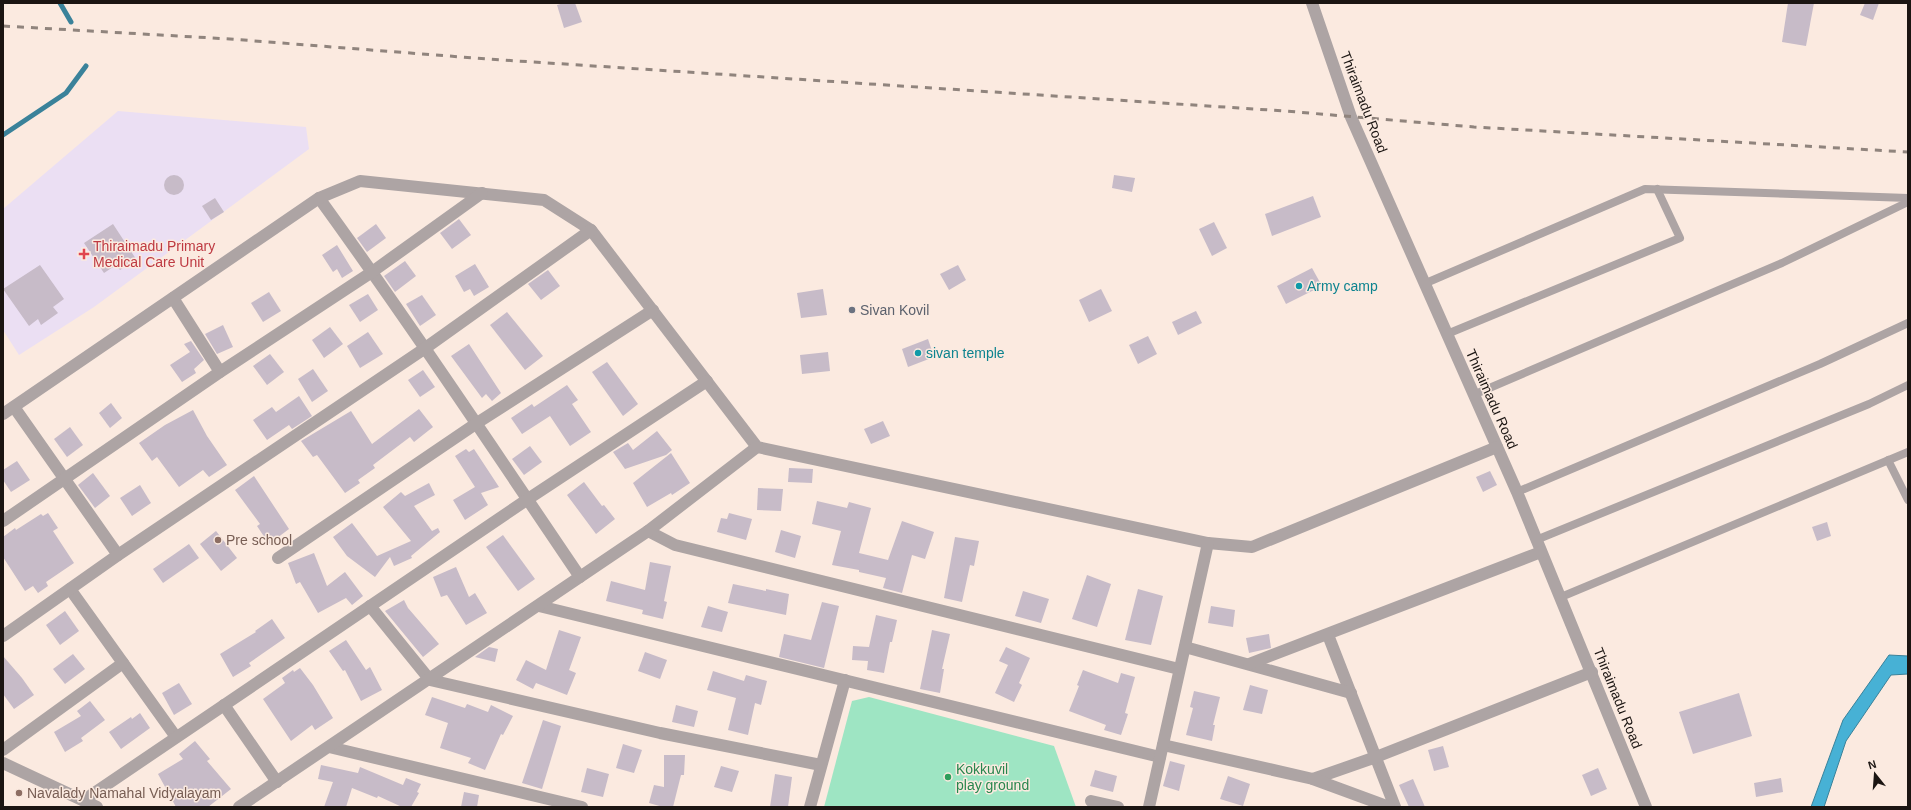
<svg xmlns="http://www.w3.org/2000/svg" width="1911" height="810" viewBox="0 0 1911 810" font-family="Arial,sans-serif">
	<style>
		.medical { fill: #ebdff3 }
		.green { fill: #9ee5c3 }
		.water { fill: #47b1d5; stroke: #3a829a }
		.lines { fill: none; stroke-linecap: round; stroke-linejoin: round }
		.stream { stroke: #3a829a; stroke-width: 5 }
		.building { fill: #c7bbc8 }
		.lane { stroke: #ada4a4; stroke-width: 8 }
		.street { stroke: #ada4a4; stroke-width: 12 }
		.rail { stroke: #90847d; stroke-width: 3; stroke-dasharray: 7 7; stroke-linecap: butt }
		.health-dot { fill: #e0444e; stroke: #fbeae0; stroke-width: 1.5 }
		.culture-dot { fill: #0f9aa8; stroke: #fbeae0; stroke-width: 1.5 }
		.worship-dot { fill: #6b7280; stroke: #fbeae0; stroke-width: 1.5 }
		.education-dot { fill: #8d6e63; stroke: #fbeae0; stroke-width: 1.5 }
		.leisure-dot { fill: #2e9e5b; stroke: #fbeae0; stroke-width: 1.5 }
		.labels { text-anchor: middle; dominant-baseline: central; stroke-width: 3; stroke-linejoin: round; paint-order: stroke }
		.street-label { font-size: 14px; fill: #1b1512; stroke: #fbeae0 }
		.health-label { font-size: 14px; fill: #be3a42; stroke: #fbeae0; text-anchor: start }
		.culture-label { font-size: 14px; fill: #0d838f; stroke: #fbeae0; text-anchor: start }
		.worship-label { font-size: 14px; fill: #5b616d; stroke: #fbeae0; text-anchor: start }
		.education-label { font-size: 14px; fill: #785e54; stroke: #fbeae0; text-anchor: start }
		.leisure-label { font-size: 14px; fill: #27864d; stroke: #fbeae0; text-anchor: start }
	</style>
	<rect width="100%" height="100%" fill="#fbeae0"/>
	<!-- medical -->
	<polygon class="medical" points="118,111 306,127 309,149 94,307 19,355 3,330 3,209"/>
	<!-- green -->
	<polygon class="green" points="869,697 1054,746 1076,807 824,807 852,701"/>
	<!-- water -->
	<polygon class="water" points="1889,655 1908,656 1908,674 1891,675 1846,741 1824,807 1811,807 1843,720"/>
	<g class="lines">
		<!-- stream -->
		<g class="stream">
			<polyline points="60,3 71,22"/>
			<polyline points="3,135 66,93 86,66"/>
		</g>
	</g>
	<!-- building -->
	<g class="building">
		<polygon points="564,3 575,3 582,22 564,28 557,5"/>
		<polygon points="1788,3 1814,3 1806,46 1782,42"/>
		<polygon points="1865,3 1879,3 1873,20 1860,15"/>
		<polygon points="1114,175 1135,178 1132,192 1112,188"/>
		<circle cx="174" cy="185" r="10"/>
		<polygon points="1313,196 1321,217 1272,236 1265,214"/>
		<polygon points="215,198 224,212 211,220 202,206"/>
		<polygon points="459,219 471,235 452,249 440,233"/>
		<polygon points="1214,222 1227,248 1212,256 1199,229"/>
		<polygon points="113,224 136,259 120,270 116,265 104,273 84,243"/>
		<polygon points="376,224 386,238 367,252 357,238"/>
		<polygon points="337,245 353,271 342,278 337,269 333,272 322,255"/>
		<polygon points="405,261 416,276 395,292 384,276"/>
		<polygon points="475,264 489,287 474,296 470,289 464,292 455,276"/>
		<polygon points="40,265 64,299 53,307 58,313 41,325 38,319 29,326 3,289"/>
		<polygon points="958,265 966,280 949,290 940,274"/>
		<polygon points="1312,268 1322,286 1286,304 1277,286"/>
		<polygon points="548,270 560,286 541,300 528,284"/>
		<polygon points="823,289 827,315 801,318 797,293"/>
		<polygon points="1101,289 1112,311 1089,322 1079,300"/>
		<polygon points="269,292 281,311 263,322 251,303"/>
		<polygon points="368,294 378,310 360,322 349,305"/>
		<polygon points="422,295 436,315 420,326 406,304"/>
		<polygon points="1196,311 1202,323 1178,335 1172,322"/>
		<polygon points="507,312 543,356 525,370 490,325"/>
		<polygon points="223,325 233,347 217,354 205,334"/>
		<polygon points="330,327 343,344 324,358 312,340"/>
		<polygon points="368,332 383,354 360,368 347,346"/>
		<polygon points="1148,336 1157,354 1138,364 1129,345"/>
		<polygon points="928,339 934,357 908,367 902,349"/>
		<polygon points="191,341 204,360 194,369 196,373 182,382 170,365 190,352 184,344"/>
		<polygon points="469,344 501,393 492,401 486,394 482,398 451,356"/>
		<polygon points="828,352 830,371 802,374 800,355"/>
		<polygon points="270,354 284,372 267,385 253,366"/>
		<polygon points="607,362 638,404 623,416 592,372"/>
		<polygon points="313,369 328,391 312,402 298,379"/>
		<polygon points="423,370 435,387 420,397 408,380"/>
		<polygon points="567,385 578,400 572,404 591,432 570,446 550,416 522,434 511,418 532,404 534,407"/>
		<polygon points="299,396 312,416 292,429 289,425 267,440 253,420 272,407 276,412"/>
		<polygon points="111,403 122,418 110,428 99,413"/>
		<polygon points="419,409 433,427 414,442 410,437 373,465 375,468 358,480 360,483 345,493 317,455 313,457 301,441 351,411 372,444"/>
		<polygon points="193,410 207,436 227,465 209,477 203,470 179,487 157,457 152,461 139,443 165,425"/>
		<polygon points="883,421 890,436 871,444 864,429"/>
		<polygon points="70,427 83,445 67,457 54,439"/>
		<polygon points="657,431 672,450 666,455 625,469 613,452 628,443 633,450"/>
		<polygon points="530,446 542,462 524,475 512,459"/>
		<polygon points="466,449 469,452 474,449 499,487 481,493 488,505 465,520 453,500 475,487 455,456"/>
		<polygon points="671,453 690,483 672,495 671,493 647,507 633,483"/>
		<polygon points="17,461 30,480 11,492 3,480 3,470"/>
		<polygon points="789,468 813,469 812,483 788,482"/>
		<polygon points="1490,471 1497,485 1483,492 1476,477"/>
		<polygon points="93,473 110,496 95,508 78,485"/>
		<polygon points="254,476 289,529 269,544 257,526 260,524 235,490"/>
		<polygon points="584,482 602,506 604,505 615,519 596,534 567,495"/>
		<polygon points="429,483 435,495 414,506 432,531 438,528 440,532 411,556 412,558 394,566 390,557 375,577 347,556 333,537 352,523 377,556 411,541 383,507 401,492 405,496"/>
		<polygon points="140,485 151,503 132,516 120,498"/>
		<polygon points="758,488 783,489 781,511 757,510"/>
		<polygon points="817,501 847,508 849,502 871,508 859,553 888,560 902,521 934,532 925,559 912,555 902,593 883,588 886,578 859,572 859,570 832,565 841,531 812,524"/>
		<polygon points="48,513 58,528 53,531 74,563 46,582 48,586 38,593 33,586 25,591 3,557 3,537 15,528 16,530 41,514 43,516"/>
		<polygon points="729,513 752,519 746,540 717,532 721,518 727,519"/>
		<polygon points="1827,522 1831,536 1817,541 1812,527"/>
		<polygon points="781,530 801,536 795,558 775,552"/>
		<polygon points="216,531 237,558 221,571 200,544"/>
		<polygon points="503,535 535,579 518,591 486,547"/>
		<polygon points="955,537 979,541 974,566 970,565 962,602 944,598"/>
		<polygon points="189,544 199,558 163,583 153,569"/>
		<polygon points="314,553 327,586 345,572 363,596 352,605 346,598 318,613 300,582 296,584 288,563"/>
		<polygon points="650,562 671,566 664,601 667,602 663,619 642,614 643,610 606,601 611,581 645,590"/>
		<polygon points="456,567 469,597 475,593 487,613 466,625 447,595 441,597 433,577"/>
		<polygon points="1087,575 1111,584 1097,627 1072,619"/>
		<polygon points="733,584 766,591 766,589 789,594 786,615 728,603"/>
		<polygon points="1138,589 1163,596 1151,645 1125,640"/>
		<polygon points="1023,591 1049,599 1041,623 1015,616"/>
		<polygon points="404,600 408,608 439,644 423,657 385,611"/>
		<polygon points="822,602 839,606 824,668 779,657 784,634 811,640"/>
		<polygon points="708,606 728,612 722,632 701,627"/>
		<polygon points="1211,606 1235,610 1233,627 1208,623"/>
		<polygon points="65,611 79,631 60,645 46,625"/>
		<polygon points="876,615 897,620 892,642 890,642 884,673 867,670 868,661 852,660 853,646 869,647"/>
		<polygon points="272,619 285,638 249,663 251,666 233,677 220,654 256,632 255,631"/>
		<polygon points="559,630 581,637 569,670 576,673 567,695 536,683 533,689 516,680 526,660 546,670"/>
		<polygon points="932,630 950,634 942,669 944,669 940,693 920,689"/>
		<polygon points="1269,634 1271,648 1249,653 1246,638"/>
		<polygon points="346,640 366,670 370,667 382,690 361,701 345,670 343,671 329,651"/>
		<polygon points="489,647 498,649 495,662 475,657"/>
		<polygon points="1006,647 1030,658 1019,683 1022,685 1014,702 995,693 1008,665 999,661"/>
		<polygon points="645,652 667,660 660,679 638,671"/>
		<polygon points="73,654 85,669 65,684 53,669"/>
		<polygon points="3,656 22,678 34,695 14,709 3,694"/>
		<polygon points="300,668 313,685 333,718 315,730 312,725 291,741 263,699 285,683 282,678 293,670 294,672"/>
		<polygon points="1083,670 1118,683 1121,673 1135,677 1125,713 1128,714 1121,735 1104,730 1106,725 1069,711 1079,686 1077,685"/>
		<polygon points="713,671 744,681 746,675 767,681 761,705 755,703 748,735 728,730 736,698 707,690"/>
		<polygon points="179,683 192,704 174,715 162,693"/>
		<polygon points="1250,685 1268,690 1262,714 1243,710"/>
		<polygon points="1194,691 1220,697 1213,725 1215,725 1212,741 1186,735 1193,708 1190,707"/>
		<polygon points="1739,693 1752,736 1693,754 1679,712"/>
		<polygon points="432,697 465,708 467,704 488,712 491,705 513,716 503,735 501,734 485,770 468,763 471,758 440,748 448,723 425,715"/>
		<polygon points="90,701 105,720 81,738 83,741 65,752 54,732 81,716 77,711"/>
		<polygon points="676,705 698,711 694,727 672,722"/>
		<polygon points="140,713 150,728 121,749 109,732 131,717 132,719"/>
		<polygon points="543,720 561,726 542,789 522,783"/>
		<polygon points="195,741 210,759 207,761 231,789 208,807 176,807 158,774 183,759 179,754"/>
		<polygon points="623,744 642,750 634,773 616,768"/>
		<polygon points="1443,746 1449,767 1434,771 1428,750"/>
		<polygon points="664,755 685,755 684,775 681,775 673,807 663,807 649,803 654,785 664,787"/>
		<polygon points="1170,761 1185,765 1179,791 1163,786"/>
		<polygon points="321,765 358,773 360,767 403,785 406,778 421,784 417,792 419,793 411,807 402,807 378,796 377,798 352,788 346,807 324,807 333,782 318,779"/>
		<polygon points="721,766 739,771 732,792 714,787"/>
		<polygon points="587,768 609,774 603,797 581,792"/>
		<polygon points="1598,768 1607,789 1591,796 1582,775"/>
		<polygon points="1095,770 1117,776 1113,792 1090,786"/>
		<polygon points="775,774 792,777 788,807 770,807"/>
		<polygon points="1228,776 1250,784 1243,806 1220,799"/>
		<polygon points="1781,778 1783,792 1756,797 1754,783"/>
		<polygon points="1413,779 1425,807 1409,807 1399,785"/>
		<polygon points="464,792 479,795 477,807 461,807"/>
	</g>
	<g class="lines">
		<!-- lane -->
		<g class="lane">
			<polyline points="1426,283 1645,189 1908,198"/>
			<polyline points="1447,334 1680,238 1657,189"/>
			<polyline points="1473,395 1782,263 1908,202"/>
			<polyline points="1888,460 1908,500"/>
			<polyline points="1517,492 1820,364 1908,323"/>
			<polyline points="1536,540 1869,404 1908,385"/>
			<polyline points="1561,597 1908,452"/>
		</g>
		<!-- street -->
		<g class="street">
			<polyline points="1312,3 1351,117 1517,492 1646,807"/>
			<path d="M319,198c90,124 175,252 261,379"/>
			<polyline points="173,298 220,372"/>
			<polyline points="14,407 118,555"/>
			<polyline points="3,414 319,198 360,181 544,200 591,230 757,447 1208,543 1252,547 1497,447"/>
			<polyline points="3,521 220,372 372,272 482,193"/>
			<polyline points="648,531 675,545 1179,669"/>
			<polyline points="278,558 477,423 653,310"/>
			<polyline points="70,589 176,737"/>
			<polyline points="370,606 430,680 660,733 821,765"/>
			<polyline points="539,606 1160,757"/>
			<polyline points="1328,635 1395,807"/>
			<polyline points="3,636 118,555 424,349 591,230"/>
			<polyline points="1185,647 1351,693"/>
			<polyline points="1249,664 1541,552"/>
			<polyline points="224,705 277,782"/>
			<polyline points="1163,745 1313,779 1376,757 1592,672"/>
			<polyline points="329,747 582,807"/>
			<polyline points="3,750 123,663"/>
			<polyline points="3,763 97,807"/>
			<polyline points="1313,779 1389,807"/>
			<polyline points="84,800 528,499 707,381"/>
			<polyline points="1091,801 1118,807"/>
			<polyline points="239,807 648,531 757,447"/>
			<polyline points="810,807 845,680"/>
			<polyline points="1149,807 1208,543"/>
		</g>
		<!-- rail -->
		<polyline class="rail" points="3,26 230,39 487,59 1285,111 1474,127 1908,152"/>
	</g>
	<!-- markers -->
	<path class="health-dot" d="M82 248h4v4h4v4h-4v4h-4v-4h-4v-4h4z"/>
	<g class="culture-dot">
		<circle cx="1299" cy="286" r="4"/>
		<circle cx="918" cy="353" r="4"/>
	</g>
	<circle class="worship-dot" cx="852" cy="310" r="4"/>
	<g class="education-dot">
		<circle cx="218" cy="540" r="4"/>
		<circle cx="19" cy="793" r="4"/>
	</g>
	<circle class="leisure-dot" cx="948" cy="777" r="4"/>
	<g class="labels">
		<!-- street labels -->
		<g class="street-label">
			<text transform="translate(1364 102) rotate(69)">Thiraimadu Road</text>
			<text transform="translate(1492 399) rotate(66)">Thiraimadu Road</text>
			<text transform="translate(1618 698) rotate(68)">Thiraimadu Road</text>
		</g>
		<!-- health labels -->
		<g class="health-label">
			<text x="93" y="246">Thiraimadu Primary<tspan x="93" dy="16">Medical Care Unit</tspan></text>
		</g>
		<!-- culture labels -->
		<g class="culture-label">
			<text x="1307" y="286">Army camp</text>
			<text x="926" y="353">sivan temple</text>
		</g>
		<!-- worship labels -->
		<g class="worship-label">
			<text x="860" y="310">Sivan Kovil</text>
		</g>
		<!-- education labels -->
		<g class="education-label">
			<text x="226" y="540">Pre school</text>
			<text x="27" y="793">Navalady Namahal Vidyalayam</text>
		</g>
		<!-- leisure labels -->
		<g class="leisure-label">
			<text x="956" y="769">Kokkuvil<tspan x="956" dy="16">play ground</tspan></text>
		</g>
	</g>
	<!-- border -->
	<rect width="1911" height="810" fill="none" stroke="#1b1512" stroke-width="8"/>
	<!-- north arrow -->
	<g transform="translate(1875 774) rotate(343)" stroke="#fbeae0" stroke-width="3" paint-order="stroke">
	<path d="M0-3L7 15L0 10L-7 15Z" fill="#1b1512"/>
	<text y="-6" font-size="11" font-weight="bold" text-anchor="middle" fill="#1b1512">N</text>
	</g>
</svg>
